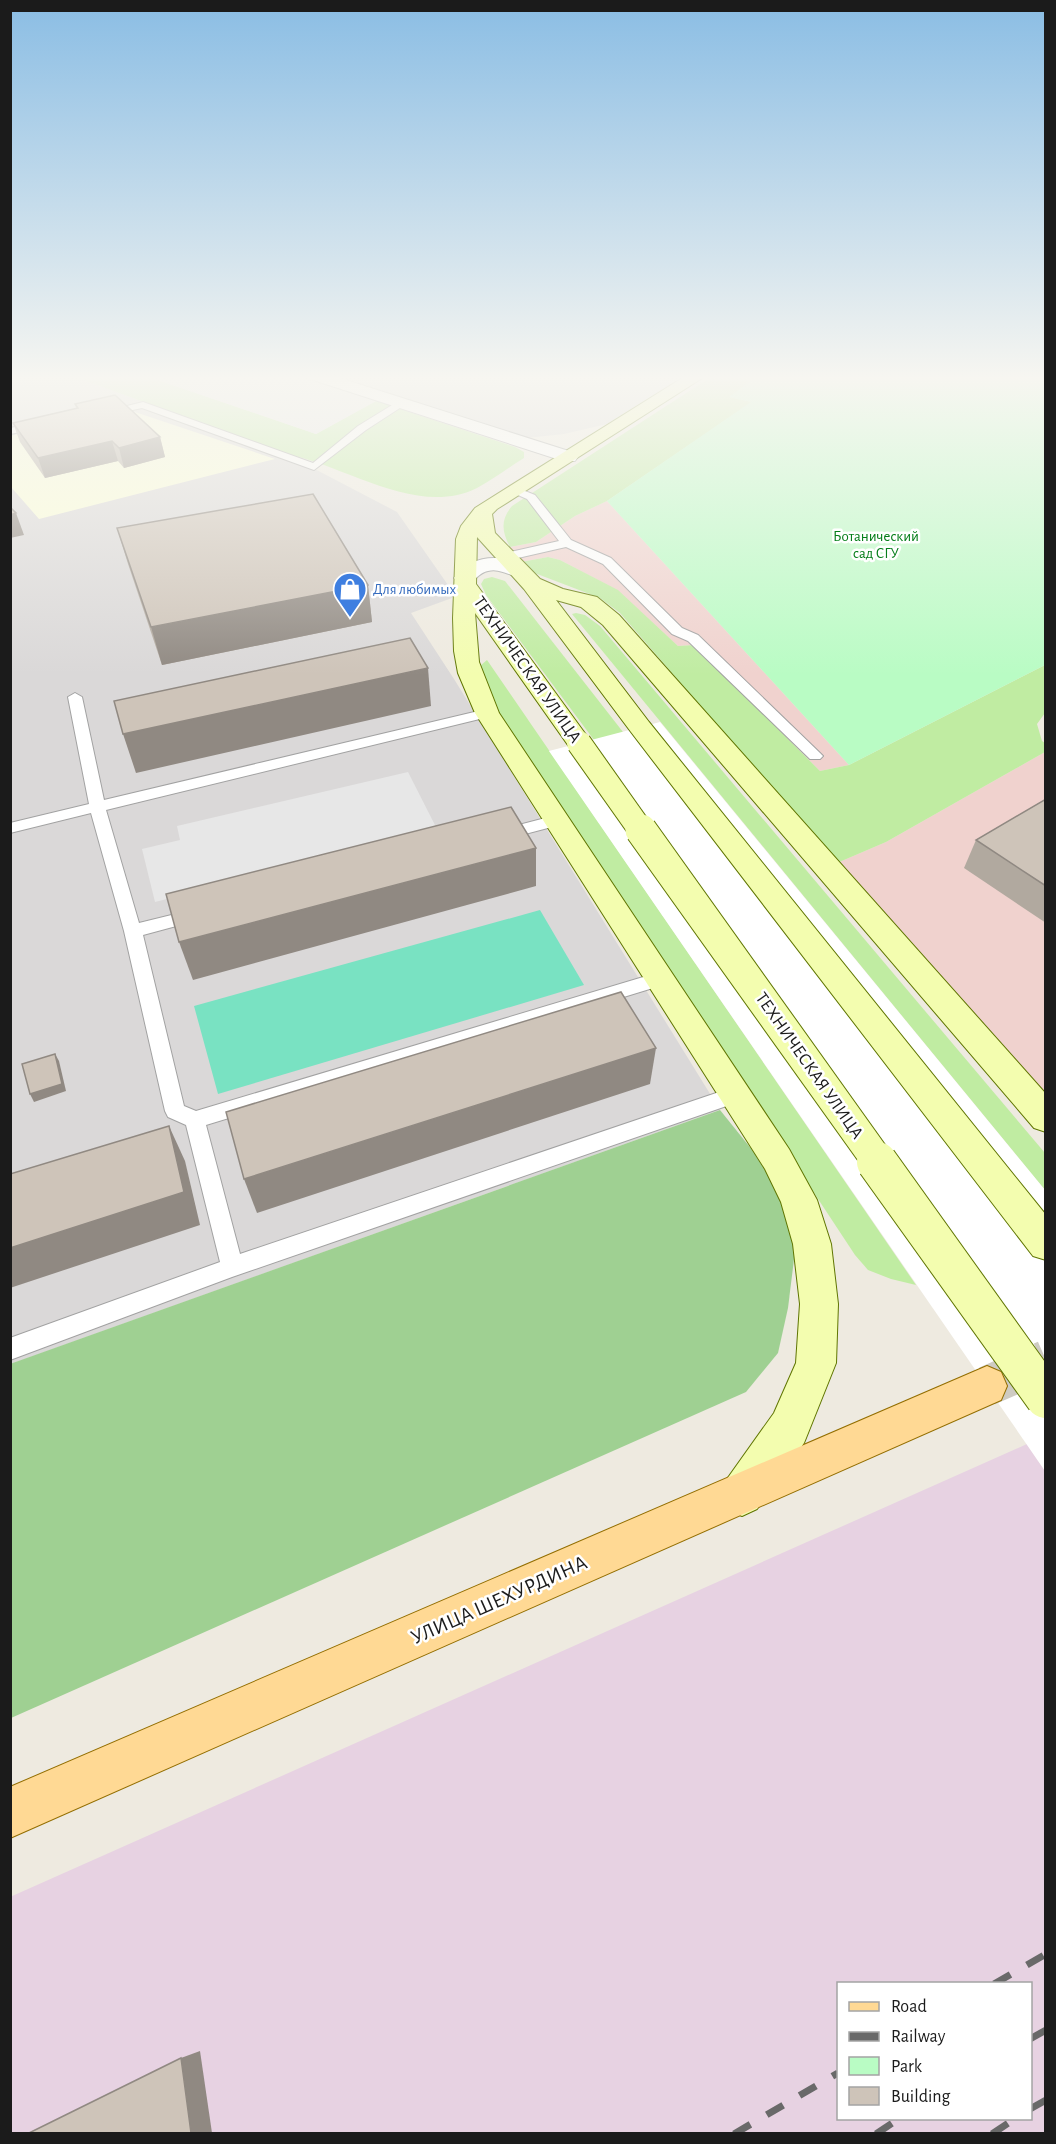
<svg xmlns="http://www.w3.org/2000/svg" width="1056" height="2144" viewBox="0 0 1056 2144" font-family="'Alegreya Sans',sans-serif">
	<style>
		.residential { fill: #dad8d8 }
		.commercial { fill: #f0d2ce }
		.industrial { fill: #e7d2e2; fill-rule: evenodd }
		.education { fill: #fcffd8 }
		.grass { fill: #c0eca2 }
		.forest { fill: #9fd092 }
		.park { fill: #b9fcc4 }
		.pitch { fill: #79e2c2 }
		.parking { fill: #e7e7e7 }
		.pier { fill: #fff }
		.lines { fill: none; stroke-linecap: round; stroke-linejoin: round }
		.primary-tunnel { stroke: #cecbc2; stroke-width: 40; stroke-dasharray: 40 20; stroke-linecap: butt }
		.lane-casing { stroke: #a2a2a2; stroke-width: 2 }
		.street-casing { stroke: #a2a2a2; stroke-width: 2 }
		.secondary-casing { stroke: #5f7500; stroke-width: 2 }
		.primary-casing { stroke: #936e00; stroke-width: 2 }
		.lane { fill: #fff; fill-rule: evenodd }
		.street { fill: #fff; fill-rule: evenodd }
		.secondary { fill: #f3fdaf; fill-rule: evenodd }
		.primary { fill: #ffd994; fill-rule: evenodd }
		.rail { stroke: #696969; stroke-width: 7; stroke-dasharray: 19 19; stroke-linecap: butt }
		.secondary-bridge-far2-casing { stroke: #5f7500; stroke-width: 26; stroke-linecap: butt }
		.secondary-bridge-far1-casing { stroke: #5f7500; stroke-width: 33; stroke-linecap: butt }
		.secondary-bridge-casing { stroke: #5f7500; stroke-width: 42; stroke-linecap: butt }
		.secondary-bridge-far2 { stroke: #f3fdaf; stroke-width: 24 }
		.secondary-bridge-far1 { stroke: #f3fdaf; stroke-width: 31 }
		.secondary-bridge { stroke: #f3fdaf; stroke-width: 40 }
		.wall { fill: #b1a99f }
		.shaded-wall { fill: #908982 }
		.building { fill: #cec4b9; stroke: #908982; stroke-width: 1.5 }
		.labels { text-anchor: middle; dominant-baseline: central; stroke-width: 5; stroke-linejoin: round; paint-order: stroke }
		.far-park-label { font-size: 15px; fill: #057e19; stroke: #fff }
		.far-shop-label { font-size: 15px; fill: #366cbe; stroke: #fff; text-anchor: start }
		.street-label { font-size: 18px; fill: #1b1b1b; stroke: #fff }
		.near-street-label { font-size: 21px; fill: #1b1b1b; stroke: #fff }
	</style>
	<rect width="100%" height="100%" fill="#eeeae0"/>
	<!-- residential -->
	<g class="residential">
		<polygon points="10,375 70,375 286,454 397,512 455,595 452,598 411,613 454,679 720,1110 11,1364"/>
		<polygon points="326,375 685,375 607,424 564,434 526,438"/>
	</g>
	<!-- commercial -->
	<g class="commercial">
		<polygon points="607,501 849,765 820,771 694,645 678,646 617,590 560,560 548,557 521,562 510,547 536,542 575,516"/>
		<polygon points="1045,752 1045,1098 837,863 886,842"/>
	</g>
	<!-- industrial -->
	<path class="industrial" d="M1027,1444l18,27v662h-1034l-1,-236zM838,1984h192v134h-192z"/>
	<!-- education -->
	<polygon class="education" points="126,409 275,459 39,519 11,487 10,436"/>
	<!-- grass -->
	<g class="grass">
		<path d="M70,375h73l173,59 60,-33 139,46 9,5v6c-15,9 -30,21 -47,30 -60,30 -132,-23 -191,-34z"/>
		<path d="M714,375h45l-29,22 22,5 -145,99 -32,15 -39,26 -26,5c-8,-15 -10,-27 2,-41z"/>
		<polygon points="548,557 560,560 618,590 678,646 694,645 820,771 849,765 1045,665 1045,713 1037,724 1042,741 1045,743 1045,752 886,842 837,863 620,613 600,598 532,572 521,562"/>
		<polygon points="492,577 505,581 623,732 1045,1283 594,740 486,595 481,584 484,579"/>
		<polygon points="576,613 585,615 600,626 1045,1153 1045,1190 572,614"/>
		<polygon points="487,660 916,1285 891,1279 868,1270 855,1255 497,712 480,666"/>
	</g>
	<!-- forest -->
	<polygon class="forest" points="720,1110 753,1151 782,1198 796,1243 788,1308 778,1353 746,1392 11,1718 10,1364"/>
	<!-- park -->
	<polygon class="park" points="759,375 1045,375 1045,665 849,765 607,501 751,402 729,397"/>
	<!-- pitch -->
	<polygon class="pitch" points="540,910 584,985 218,1094 194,1006"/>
	<!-- parking -->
	<g class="parking">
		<polygon points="143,375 294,375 376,401 316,434"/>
		<polygon points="408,772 438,831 155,902 142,849 180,840 177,826"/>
	</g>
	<!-- pier -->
	<polygon class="pier" points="660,722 1045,1190 1045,1471 549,751"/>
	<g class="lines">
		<!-- primary-tunnel -->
		<polyline class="primary-tunnel" points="987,1386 1046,1360"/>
		<defs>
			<g id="lane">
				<polygon points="143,402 313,463 358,426 397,402 406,404 366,430 314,470 142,408 104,416 99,413"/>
				<polygon points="42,422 47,425 46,427 10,434 10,428"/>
				<polygon points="515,487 535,495 571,540 611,558 682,628 698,635 820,753 823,756 820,759 810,759 688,641 672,634 603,564 566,547 505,561 501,560 501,554 559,541 527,499 511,492 511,488"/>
				<polygon points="75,693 82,697 104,800 487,709 494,713 492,716 106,810 139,923 200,908 206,910 209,914 206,918 143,935 184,1106 196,1111 660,972 666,974 669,979 666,984 206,1125 240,1254 734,1087 741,1089 744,1095 741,1101 232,1277 10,1360 10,1338 220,1262 186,1125 168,1117 165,1111 124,931 91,813 10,833 10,823 89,804 68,697"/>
				<polygon points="557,815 565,820 563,824 498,841 492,840 490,836 492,832"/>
			</g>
			<g id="street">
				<polygon points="305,375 330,375 575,453 578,457 575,461 563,461 307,378"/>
				<path d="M498,558c11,3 26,4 33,14l-4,4c-14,4 -25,-9 -39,-5 -14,3 -12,16 -30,11l-4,-4c11,-15 26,-21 44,-20z"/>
			</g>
			<polygon id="secondary" points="687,375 707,375 497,509 492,514 495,533 540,579 563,589 597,597 619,615 1046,1094 1046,1132 1034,1128 603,625 581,607 556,600 649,722 1046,1215 1046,1260 1033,1256 631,732 524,589 477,537 476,584 592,743 588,748 579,751 570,748 475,613 479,662 499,713 789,1149 817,1200 831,1244 838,1304 836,1363 804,1443 757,1509 742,1516 727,1509 720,1494 727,1479 774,1413 796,1363 800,1304 793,1244 781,1202 765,1169 475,713 458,673 454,651 453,618 456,539 461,526 475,508"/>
			<polygon id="primary" points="987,1366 1001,1372 1007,1386 1001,1400 10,1838 10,1787"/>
		</defs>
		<!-- lane casing -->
		<use href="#lane" class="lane-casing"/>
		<!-- street casing -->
		<use href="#street" class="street-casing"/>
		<!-- secondary casing -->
		<use href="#secondary" class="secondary-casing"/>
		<!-- primary casing -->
		<use href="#primary" class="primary-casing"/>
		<!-- lane -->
		<use href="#lane" class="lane"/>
		<!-- street -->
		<use href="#street" class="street"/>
		<!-- secondary -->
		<use href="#secondary" class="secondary"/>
		<!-- primary -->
		<use href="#primary" class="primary"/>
		<!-- rail -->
		<g class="rail">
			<polyline points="994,1984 1046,1954"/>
			<polyline points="1030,2039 1046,2030"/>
			<polyline points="1030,2109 1046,2100"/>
			<polyline points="734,2134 838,2073"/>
			<polyline points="876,2134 900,2118"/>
			<polyline points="992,2134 1016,2118"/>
		</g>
		<defs>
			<polyline id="secondary-bridge-far2" points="579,743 642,832"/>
			<polyline id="secondary-bridge-far1" points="641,830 879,1163"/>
			<polyline id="secondary-bridge" points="877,1162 1046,1398"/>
		</defs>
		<!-- secondary-bridge-far2 casing -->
		<use href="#secondary-bridge-far2" class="secondary-bridge-far2-casing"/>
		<!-- secondary-bridge-far1 casing -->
		<use href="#secondary-bridge-far1" class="secondary-bridge-far1-casing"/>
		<!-- secondary-bridge casing -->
		<use href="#secondary-bridge" class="secondary-bridge-casing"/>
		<!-- secondary-bridge-far2 -->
		<use href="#secondary-bridge-far2" class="secondary-bridge-far2"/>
		<!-- secondary-bridge-far1 -->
		<use href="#secondary-bridge-far1" class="secondary-bridge-far1"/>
		<!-- secondary-bridge -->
		<use href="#secondary-bridge" class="secondary-bridge"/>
	</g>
	<!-- wall -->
	<g class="wall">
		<polygon points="75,404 160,437 165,457 124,468 118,461 45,478 20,442 13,423 76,408"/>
		<polygon points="117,528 368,585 372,622 162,665 128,564"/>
		<polygon points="1046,799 1046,923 964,868 976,840"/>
	</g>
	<!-- shaded-wall -->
	<g class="shaded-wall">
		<polygon points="160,437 165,457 124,468 119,448"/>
		<polygon points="112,441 118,461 45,478 38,458"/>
		<polygon points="16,513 24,535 10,538 10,515"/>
		<polygon points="368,585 372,622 162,665 151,627"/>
		<polygon points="428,668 431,706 136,773 123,734"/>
		<polygon points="536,848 536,886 193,980 179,942"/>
		<polygon points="656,1048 650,1084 257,1213 244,1179"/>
		<polygon points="55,1054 59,1061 66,1091 34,1102 30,1094"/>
		<polygon points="169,1126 185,1161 200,1225 10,1288 10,1248"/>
		<polygon points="200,2051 212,2133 191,2133 181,2058"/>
	</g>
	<!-- building -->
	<g class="building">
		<polygon points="115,395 160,437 119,448 112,441 38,458 13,423 78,408 75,404"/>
		<polygon points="313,494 368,585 151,627 117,528"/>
		<polygon points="10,507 16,513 10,515"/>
		<polygon points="410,638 428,668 123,734 114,701"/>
		<polygon points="1046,799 1046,886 976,840"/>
		<polygon points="511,807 536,848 179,942 166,894"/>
		<polygon points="621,992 656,1048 244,1179 226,1112"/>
		<polygon points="55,1054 62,1084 30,1094 22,1064"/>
		<polygon points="169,1126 184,1192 10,1248 10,1174"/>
		<polygon points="181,2058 191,2133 29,2133"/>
	</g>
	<!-- sky -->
	<linearGradient id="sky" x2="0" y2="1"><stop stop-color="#8abde4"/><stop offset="0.56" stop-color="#f7f6f1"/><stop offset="1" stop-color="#f7f6f1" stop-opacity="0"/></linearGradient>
	<rect width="1056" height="675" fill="url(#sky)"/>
	<!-- icons -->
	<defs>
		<symbol id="shop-pin" viewBox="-11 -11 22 30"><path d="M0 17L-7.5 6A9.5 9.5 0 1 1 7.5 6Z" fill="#3f7fe0" stroke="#fff"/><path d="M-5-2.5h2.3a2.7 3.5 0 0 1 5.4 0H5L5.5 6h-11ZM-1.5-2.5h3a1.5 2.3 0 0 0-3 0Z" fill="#fff"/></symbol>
	</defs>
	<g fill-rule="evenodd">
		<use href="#shop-pin" x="331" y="570" width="38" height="52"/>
	</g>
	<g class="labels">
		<!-- far-park labels -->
		<g class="far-park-label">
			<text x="876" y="536">Ботанический<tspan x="876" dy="17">сад СГУ</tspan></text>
		</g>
		<!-- far-shop labels -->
		<g class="far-shop-label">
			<text x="373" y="589">Для любимых</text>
		</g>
		<!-- street labels -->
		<g class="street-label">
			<text transform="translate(527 670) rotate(55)">ТЕХНИЧЕСКАЯ УЛИЦА</text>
			<text transform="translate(809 1066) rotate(55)">ТЕХНИЧЕСКАЯ УЛИЦА</text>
		</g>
		<!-- near-street labels -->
		<g class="near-street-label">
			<text transform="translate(499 1600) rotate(-24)">УЛИЦА ШЕХУРДИНА</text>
		</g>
	</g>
	<!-- border -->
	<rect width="1056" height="2144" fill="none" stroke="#1b1b1b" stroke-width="24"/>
	<!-- legend -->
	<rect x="837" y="1982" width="195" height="138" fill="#ffffff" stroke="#a4a4a4" stroke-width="1.5"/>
	<rect x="849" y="2002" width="30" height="9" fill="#ffd994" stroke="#a4a4a4" stroke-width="1.5"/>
	<text x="891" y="2012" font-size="18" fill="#1b1b1b">Road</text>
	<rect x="849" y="2032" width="30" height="9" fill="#696969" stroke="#a4a4a4" stroke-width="1.5"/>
	<text x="891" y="2042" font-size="18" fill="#1b1b1b">Railway</text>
	<rect x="849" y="2057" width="30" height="18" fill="#b9fcc4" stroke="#a4a4a4" stroke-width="1.5"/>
	<text x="891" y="2072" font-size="18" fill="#1b1b1b">Park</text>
	<rect x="849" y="2087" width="30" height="18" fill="#cec4b9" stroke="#a4a4a4" stroke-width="1.5"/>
	<text x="891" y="2102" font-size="18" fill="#1b1b1b">Building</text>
</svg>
